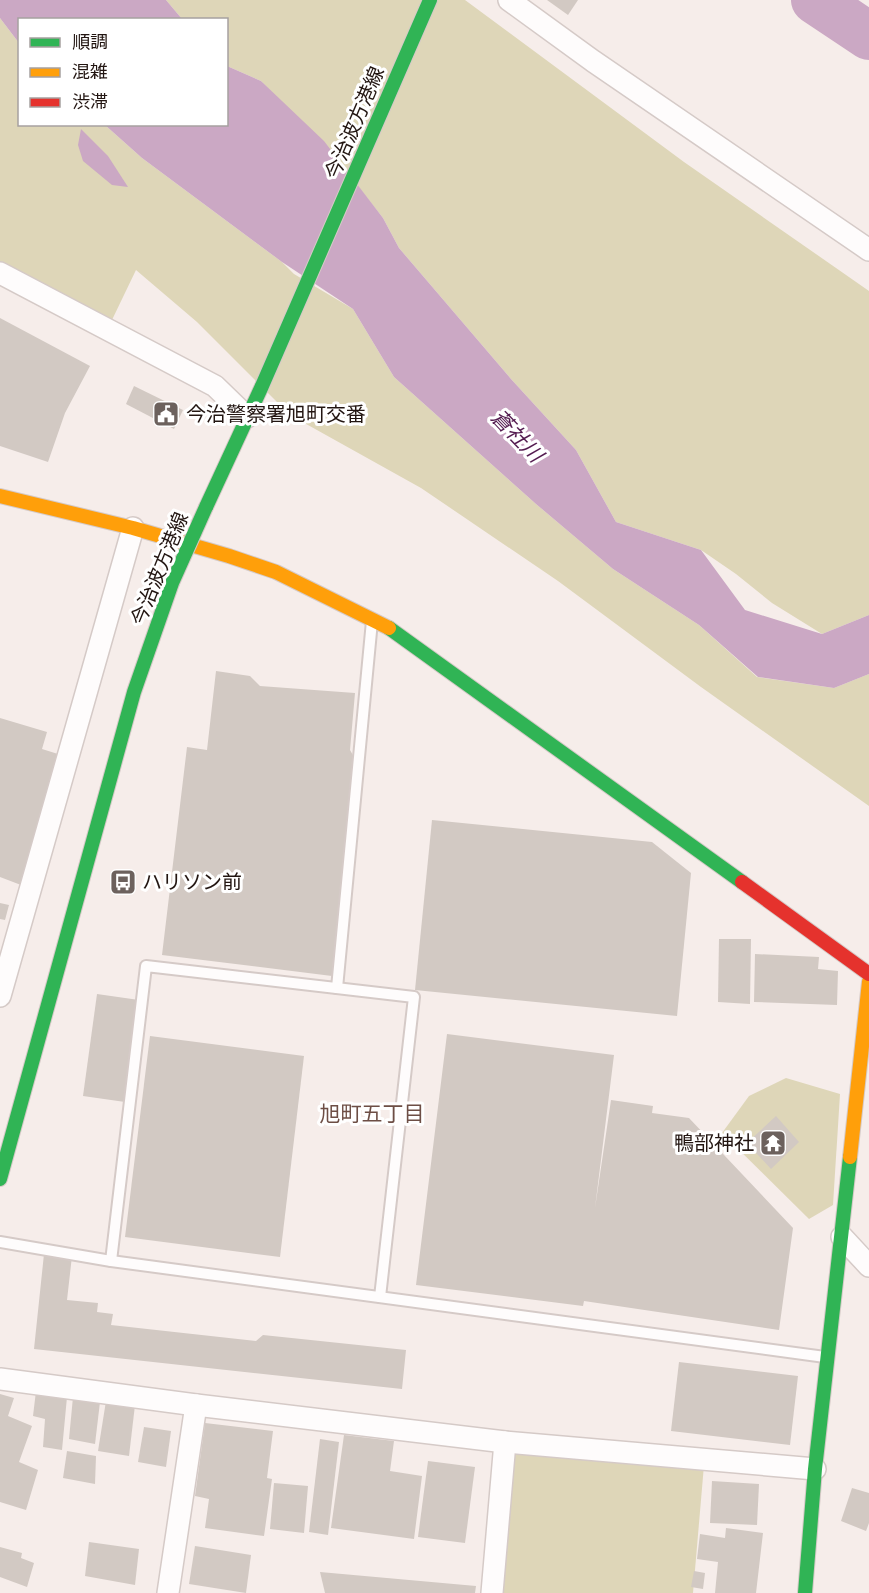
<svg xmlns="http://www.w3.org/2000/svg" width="869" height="1593" viewBox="0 0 869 1593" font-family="Karla,'Noto Sans JP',sans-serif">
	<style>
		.green { fill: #ded6b8 }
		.water { fill: #cba8c4 }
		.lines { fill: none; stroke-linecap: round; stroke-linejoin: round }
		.river { stroke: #cba8c4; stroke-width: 48 }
		.building { fill: #d2c9c3 }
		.lane-casing { stroke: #d5cac7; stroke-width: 14 }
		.street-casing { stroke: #d5cac7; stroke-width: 24 }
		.fast-casing { stroke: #d5cac7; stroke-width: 16 }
		.slow-casing { stroke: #d5cac7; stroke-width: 16 }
		.jam-casing { stroke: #d5cac7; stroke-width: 16 }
		.lane { stroke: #fefcfc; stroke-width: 10 }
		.street { stroke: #fefcfc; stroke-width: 21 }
		.fast { stroke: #30b455; stroke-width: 14 }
		.slow { stroke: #ff9f0a; stroke-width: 14 }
		.jam { stroke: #e5322d; stroke-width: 14 }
		.fast-bridge-casing { stroke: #d5cac7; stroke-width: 16; stroke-linecap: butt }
		.fast-bridge { stroke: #30b455; stroke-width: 14 }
		.labels { text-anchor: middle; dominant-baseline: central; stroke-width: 6; stroke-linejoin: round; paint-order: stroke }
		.street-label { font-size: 20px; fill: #221511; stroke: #fff }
		.poi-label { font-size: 20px; fill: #221511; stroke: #fff; text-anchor: start }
		.water-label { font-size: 21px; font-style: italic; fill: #541b50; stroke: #fff }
		.neighbourhood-label { font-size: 21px; fill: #6d4e45; stroke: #fff }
	</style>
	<rect width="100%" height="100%" fill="#f6edea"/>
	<!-- green -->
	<g class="green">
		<polygon points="166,0 465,0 684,162 869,291 869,615 822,634 772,603 736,574 701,550 616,522 576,450 511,379 399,248 383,218 346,171 261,81 227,66 226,20 182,19"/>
		<polygon points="0,18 19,43 20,124 105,125 142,158 282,262 294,274 353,309 394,377 536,504 613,569 699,625 757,677 834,688 869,674 869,806 701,687 558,581 421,488 290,415 197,322 136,270 111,322 0,262"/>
		<polygon points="786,1078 840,1094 833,1205 809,1219 722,1133 749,1096"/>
		<polygon points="511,1448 704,1465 693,1593 499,1593"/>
	</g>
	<!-- water -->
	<g class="water">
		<polygon points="0,0 166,0 182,19 20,20 19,43 0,18"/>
		<polygon points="227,66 261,81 324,141 383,218 399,248 511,379 576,450 616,522 701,550 745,610 822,634 869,615 869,674 834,688 758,677 699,625 613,569 536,504 394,377 353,309 282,262 142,158 105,125 226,124"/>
		<polygon points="81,129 108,156 128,187 112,185 83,161 78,145"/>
	</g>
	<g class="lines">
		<!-- river -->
		<polyline class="river" points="815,0 869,36"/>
	</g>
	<!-- building -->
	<g class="building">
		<polygon points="547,0 578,0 568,15"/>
		<polygon points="0,318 90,366 65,413 48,462 0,446"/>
		<polygon points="134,386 183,410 174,429 126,404"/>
		<polygon points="216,671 250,676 260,686 355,693 350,750 358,764 332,976 162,955 187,747 207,750"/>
		<polygon points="0,718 47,732 42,749 58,754 21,885 0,877"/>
		<polygon points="432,820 652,842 691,873 677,1016 415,990"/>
		<polygon points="0,903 9,905 5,920 0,919"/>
		<polygon points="719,939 751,939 750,1004 718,1002"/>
		<polygon points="755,954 819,957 818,969 838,971 837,1005 754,1002"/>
		<polygon points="97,994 139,1000 125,1102 83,1096"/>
		<polygon points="447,1034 614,1055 595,1208 611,1100 653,1106 652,1113 689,1118 793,1228 779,1330 584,1301 583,1306 416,1285"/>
		<polygon points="150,1036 304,1056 280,1257 125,1237"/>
		<polygon points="776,1116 799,1142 771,1169 747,1143"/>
		<polygon points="44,1254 72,1256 67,1300 98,1303 97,1312 113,1314 111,1325 256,1341 263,1335 406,1350 402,1389 34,1349"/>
		<polygon points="679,1362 798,1376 790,1445 671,1431"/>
		<polygon points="36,1391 67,1397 62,1450 43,1447 45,1419 33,1416"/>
		<polygon points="0,1394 14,1398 8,1416 32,1426 19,1462 38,1470 26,1510 0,1502"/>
		<polygon points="73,1397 100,1402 95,1444 69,1439"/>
		<polygon points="106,1401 135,1405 129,1456 98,1451"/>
		<polygon points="205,1423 273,1431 267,1478 272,1479 264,1536 205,1528 209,1499 195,1496"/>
		<polygon points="144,1427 171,1431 166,1467 138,1462"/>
		<polygon points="344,1435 394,1441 390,1471 422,1476 414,1539 331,1528"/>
		<polygon points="320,1439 339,1442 328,1535 309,1532"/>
		<polygon points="67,1451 96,1456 95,1484 63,1478"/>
		<polygon points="428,1461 475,1467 465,1543 418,1537"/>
		<polygon points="712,1481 759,1484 757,1525 710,1523"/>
		<polygon points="274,1483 308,1486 304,1533 270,1529"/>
		<polygon points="852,1488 869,1493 869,1523 866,1531 841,1521"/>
		<polygon points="726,1528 763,1533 756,1593 715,1593 718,1562 697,1559 700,1534 725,1538"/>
		<polygon points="89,1542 139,1549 135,1585 85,1576"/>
		<polygon points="195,1546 251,1555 246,1593 189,1584"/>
		<polygon points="0,1547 22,1553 21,1558 34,1563 27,1587 0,1577"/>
		<polygon points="694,1571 705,1573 703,1589 691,1587"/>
		<polygon points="320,1572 476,1586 475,1593 325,1593"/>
	</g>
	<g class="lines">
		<defs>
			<g id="lane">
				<polyline points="337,988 372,621"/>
				<polyline points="0,1242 111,1261 825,1357"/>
				<polyline points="111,1261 146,966 414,997 380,1297"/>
			</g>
			<g id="street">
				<polyline points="509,0 593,61 869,250"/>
				<polyline points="0,273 215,386 247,417"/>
				<polyline points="0,996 133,528"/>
				<polyline points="842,1237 869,1266"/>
				<polyline points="0,1379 196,1405 505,1442 815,1469"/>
				<polyline points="168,1593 196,1405"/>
				<polyline points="492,1593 505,1442"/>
			</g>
			<g id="fast">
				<polyline points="206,507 262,386 430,0"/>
				<polyline points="389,628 742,882"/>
				<polyline points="0,1179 134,692 172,583"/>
				<polyline points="805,1593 815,1469 850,1157"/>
			</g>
			<g id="slow">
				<polyline points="0,496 133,528 229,556 276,572 389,628"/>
				<polyline points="850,1157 869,982"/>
			</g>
			<polyline id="jam" points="742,882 869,974"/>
		</defs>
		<!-- lane casing -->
		<use href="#lane" class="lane-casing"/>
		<!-- street casing -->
		<use href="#street" class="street-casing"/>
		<!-- fast casing -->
		<use href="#fast" class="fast-casing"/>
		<!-- slow casing -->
		<use href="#slow" class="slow-casing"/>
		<!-- jam casing -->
		<use href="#jam" class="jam-casing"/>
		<!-- lane -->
		<use href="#lane" class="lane"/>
		<!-- street -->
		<use href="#street" class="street"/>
		<!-- fast -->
		<use href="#fast" class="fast"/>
		<!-- slow -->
		<use href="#slow" class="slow"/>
		<!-- jam -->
		<use href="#jam" class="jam"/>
		<defs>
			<polyline id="fast-bridge" points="172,583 206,507"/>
		</defs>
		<!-- fast-bridge casing -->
		<use href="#fast-bridge" class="fast-bridge-casing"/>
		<!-- fast-bridge -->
		<use href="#fast-bridge" class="fast-bridge"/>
	</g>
	<!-- icons -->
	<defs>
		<symbol id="civic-square" viewBox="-11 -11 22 22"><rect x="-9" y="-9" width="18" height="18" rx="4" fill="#6c615d" stroke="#fff"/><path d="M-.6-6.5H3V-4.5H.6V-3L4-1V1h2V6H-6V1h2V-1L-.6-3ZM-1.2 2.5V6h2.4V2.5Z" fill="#fff"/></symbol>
		<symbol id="bus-square" viewBox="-11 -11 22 22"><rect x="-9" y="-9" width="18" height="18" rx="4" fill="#6c615d" stroke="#fff"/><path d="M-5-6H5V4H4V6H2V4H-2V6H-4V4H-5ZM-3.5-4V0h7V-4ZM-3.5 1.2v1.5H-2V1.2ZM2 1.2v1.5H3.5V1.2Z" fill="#fff"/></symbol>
		<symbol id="temple-square" viewBox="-11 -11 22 22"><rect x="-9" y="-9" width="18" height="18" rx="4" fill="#6c615d" stroke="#fff"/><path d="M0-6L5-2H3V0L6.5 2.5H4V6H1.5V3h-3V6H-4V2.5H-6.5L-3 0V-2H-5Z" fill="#fff"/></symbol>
	</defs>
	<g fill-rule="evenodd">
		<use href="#civic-square" x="151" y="399" width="30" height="30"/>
		<use href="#bus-square" x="108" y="867" width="30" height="30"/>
		<use href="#temple-square" x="758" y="1128" width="30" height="30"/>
	</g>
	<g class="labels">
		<!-- street labels -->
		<g class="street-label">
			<text transform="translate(355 123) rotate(-67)">今治波方港線</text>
			<text transform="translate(160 569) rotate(-68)">今治波方港線</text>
		</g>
		<!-- poi labels -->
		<g class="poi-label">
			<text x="186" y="414">今治警察署旭町交番</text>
			<text x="142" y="882">ハリソン前</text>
			<text x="754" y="1143" text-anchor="end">鴨部神社</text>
		</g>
		<!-- water labels -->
		<g class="water-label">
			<text transform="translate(517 436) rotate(46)">蒼社川</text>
		</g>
		<!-- neighbourhood labels -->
		<g class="neighbourhood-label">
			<text x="372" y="1114">旭町五丁目</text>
		</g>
	</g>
	<!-- legend -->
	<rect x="18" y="18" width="210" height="108" fill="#ffffff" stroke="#a7a1a0" stroke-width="1.5"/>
	<rect x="30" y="38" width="30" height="9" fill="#30b455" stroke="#a7a1a0" stroke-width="1.5"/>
	<text x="72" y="48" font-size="18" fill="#221511">順調</text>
	<rect x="30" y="68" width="30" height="9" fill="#ff9f0a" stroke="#a7a1a0" stroke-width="1.5"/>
	<text x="72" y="78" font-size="18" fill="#221511">混雑</text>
	<rect x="30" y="98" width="30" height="9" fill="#e5322d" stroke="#a7a1a0" stroke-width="1.5"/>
	<text x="72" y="108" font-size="18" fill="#221511">渋滞</text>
</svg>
